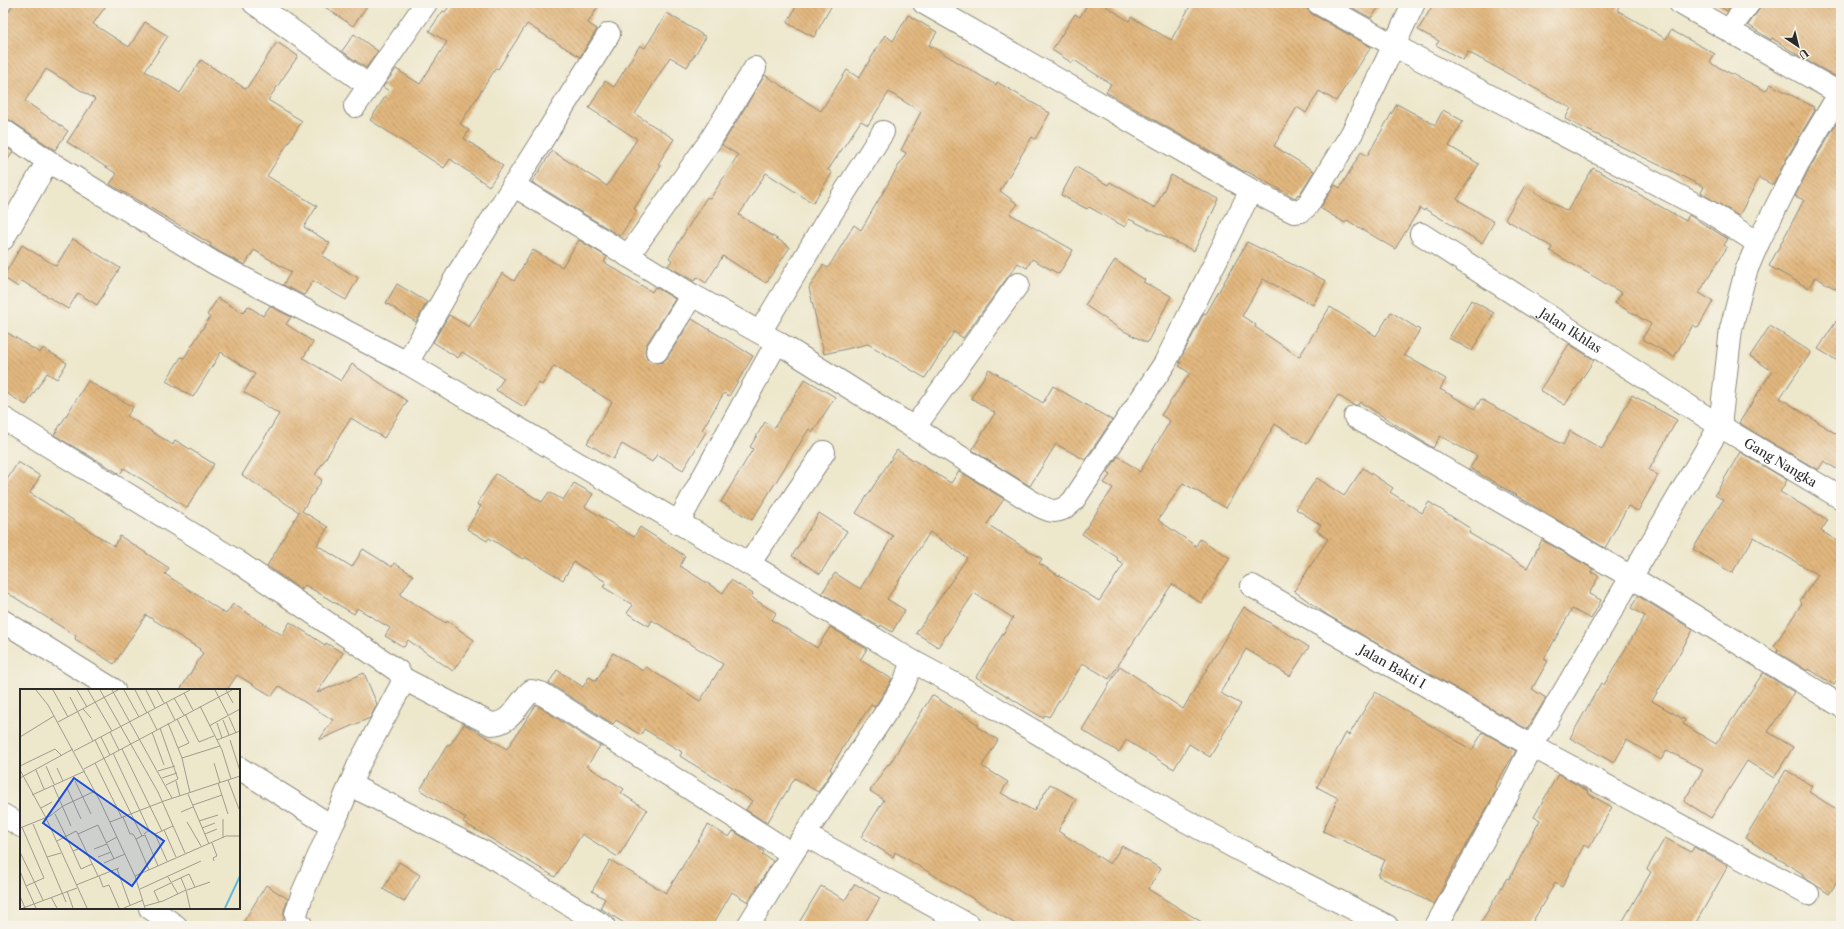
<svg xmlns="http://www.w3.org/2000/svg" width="1844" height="929" viewBox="0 0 1844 929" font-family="'Libre Caslon Text',serif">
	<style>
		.building { fill: url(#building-back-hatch) }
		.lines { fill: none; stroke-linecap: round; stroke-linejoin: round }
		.minor-casing { stroke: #8c897c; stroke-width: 24 }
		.minor { stroke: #fff; stroke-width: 22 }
		.labels { text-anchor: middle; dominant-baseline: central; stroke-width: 3; stroke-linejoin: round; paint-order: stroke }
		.street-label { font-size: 13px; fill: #2b2b2b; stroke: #f7f3e8 }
		.inset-river { fill: none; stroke: #61bade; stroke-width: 2 }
		.inset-road { fill: none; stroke: #9f9c8c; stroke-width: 1 }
		.view { fill: #1d4ed8; fill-opacity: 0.15; stroke: #1d4ed8; stroke-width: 2 }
		.inset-edge { fill: none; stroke: #2b2b2b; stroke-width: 2 }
	</style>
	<defs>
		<pattern id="building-back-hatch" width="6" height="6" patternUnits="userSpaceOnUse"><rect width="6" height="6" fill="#e2b77f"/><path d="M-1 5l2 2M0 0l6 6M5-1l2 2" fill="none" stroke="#b79568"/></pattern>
	</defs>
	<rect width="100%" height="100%" fill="#f7f3e8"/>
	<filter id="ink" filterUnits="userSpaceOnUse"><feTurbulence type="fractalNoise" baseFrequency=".025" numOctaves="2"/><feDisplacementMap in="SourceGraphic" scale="8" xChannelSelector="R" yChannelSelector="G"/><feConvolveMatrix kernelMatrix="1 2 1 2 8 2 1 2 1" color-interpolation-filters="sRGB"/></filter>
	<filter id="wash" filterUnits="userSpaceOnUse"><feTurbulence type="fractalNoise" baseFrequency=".012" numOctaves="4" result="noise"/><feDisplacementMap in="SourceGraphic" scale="16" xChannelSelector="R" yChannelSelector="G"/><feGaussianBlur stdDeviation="0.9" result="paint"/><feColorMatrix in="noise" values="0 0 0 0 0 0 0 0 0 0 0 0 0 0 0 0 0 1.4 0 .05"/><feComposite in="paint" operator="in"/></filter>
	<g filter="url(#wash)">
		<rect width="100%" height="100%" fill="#ede7cc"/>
		<g id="blocks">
			<!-- building -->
			<g class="building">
				<polygon points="14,3 108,3 93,24 129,47 145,22 168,36 145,71 180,93 201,60 246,89 277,42 298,56 268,100 302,121 267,176 317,206 304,227 330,243 322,256 358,278 346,300 313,281 304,295 283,285 291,272 254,250 245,265 220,252 210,246 211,244 110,184 117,174 67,142 95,99 46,69 25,101 68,131 55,150 10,120 3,118 3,21"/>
				<polygon points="319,3 369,3 353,26"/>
				<polygon points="452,3 600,3 588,23 597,29 580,57 527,24 498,69 496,68 460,124 469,130 464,138 503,166 489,186 450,159 444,168 370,120 389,91 383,87 396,69 420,84 447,42 429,31 443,11 445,12"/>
				<polygon points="798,3 833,3 814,37 787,23"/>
				<polygon points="1088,3 1101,3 1129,21 1131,17 1171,40 1192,3 1306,3 1307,9 1312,14 1371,47 1336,101 1319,91 1306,113 1297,107 1274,146 1314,171 1299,195 1298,194 1295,198 1246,171 1245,172 1106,92 1111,84 1074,60 1072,63 1052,50 1075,14 1080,17"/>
				<polygon points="1344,3 1382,3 1371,18"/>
				<polygon points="1434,3 1621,3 1617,10 1666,39 1671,30 1715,54 1710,63 1766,91 1770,84 1814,107 1813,109 1815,110 1786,159 1773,185 1759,178 1739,216 1701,193 1704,187 1565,119 1571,108 1468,52 1463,60 1436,45 1439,41 1418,30"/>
				<polygon points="1715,3 1733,3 1727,11"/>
				<polygon points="1761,3 1841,3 1841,67 1835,76 1801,57 1772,38 1771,40 1748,25 1759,10"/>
				<polygon points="667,13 706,37 687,67 670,57 635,114 674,139 658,164 661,166 634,209 637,211 620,236 532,182 552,151 607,186 637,139 589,108 605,81 614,87 640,45 645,48"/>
				<polygon points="908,15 937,32 929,45 996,85 997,82 1050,113 1035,139 1032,137 1000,191 1018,204 1010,214 1073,250 1059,274 1032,259 1027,268 1018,263 963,338 954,332 925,378 868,344 824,354 809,288 823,265 828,268 854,225 861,230 906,153 901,150 921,112 889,92 868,125 861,121 828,170 832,173 813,203 766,173 739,215 790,247 766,283 723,256 706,283 697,277 694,281 668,266 672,260 669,258 695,216 707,197 710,199 738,155 722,145 765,75 821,111 847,70 859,78 885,35 893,41"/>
				<polygon points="354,34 378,51 366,68 342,51"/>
				<polygon points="1397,104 1435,125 1443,110 1463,121 1449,146 1479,164 1457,199 1494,222 1482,243 1425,209 1424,211 1420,208 1395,249 1347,220 1345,223 1320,208 1335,185 1340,188 1361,152 1367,156"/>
				<polygon points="1836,124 1841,128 1841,292 1815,277 1809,288 1769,266 1804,200 1795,196 1808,171"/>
				<polygon points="3,145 13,152 3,167"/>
				<polygon points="1076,167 1108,185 1110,182 1155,208 1171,175 1219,199 1194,251 1129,219 1125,227 1089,207 1087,209 1061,195"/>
				<polygon points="1593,168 1686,221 1689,215 1728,239 1724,245 1727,247 1699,293 1713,301 1698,328 1693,325 1674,357 1642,339 1651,324 1615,303 1622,293 1550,251 1552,247 1505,219 1525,186 1567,211"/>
				<polygon points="73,239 120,268 97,305 78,293 68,309 22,281 18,287 3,277 22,245 56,266"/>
				<polygon points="579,240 607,257 604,262 652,292 655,287 675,299 646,345 645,351 646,357 650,361 657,363 663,362 667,358 692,319 753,356 729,396 724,393 702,430 706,432 683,470 657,454 652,462 622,444 613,459 587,443 612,402 554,366 542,385 539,383 524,407 496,390 504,378 462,352 458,358 433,342 449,315 469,327 502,273 514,281 533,250 562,267"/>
				<polygon points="1247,242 1326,281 1313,305 1263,279 1242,316 1256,325 1255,327 1299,357 1330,307 1376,336 1391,312 1420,330 1404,355 1446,379 1440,389 1475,409 1481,399 1563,445 1570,431 1602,449 1632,395 1677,420 1649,470 1658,475 1638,511 1628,506 1605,548 1470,468 1477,456 1440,436 1433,448 1360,402 1358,405 1353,405 1338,395 1307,444 1275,424 1226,508 1183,483 1158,520 1196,546 1200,539 1230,558 1201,603 1172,584 1109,679 1083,663 1049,717 1045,715 1043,718 976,677 1013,618 974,593 938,647 916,633 967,558 930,532 887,599 905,610 892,632 881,625 880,627 822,593 835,573 860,589 893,536 856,513 897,450 951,483 959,471 1004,499 987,524 1042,559 1039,563 1099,601 1124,564 1117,560 1118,558 1082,534 1113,488 1104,483 1110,475 1107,473 1118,456 1140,472 1170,421 1161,415 1190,373 1179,366 1181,363 1179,362 1204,313 1206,314"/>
				<polygon points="1115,260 1145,280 1143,282 1171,296 1147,343 1120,329 1085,305"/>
				<polygon points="397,284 427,302 416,322 386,303"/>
				<polygon points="218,298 243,313 248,306 263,316 270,306 291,317 286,324 313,342 303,358 341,381 352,364 407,401 384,438 351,418 315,475 322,480 302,511 328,527 317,545 352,567 363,549 392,567 394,563 413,575 400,595 446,623 447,621 474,640 453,671 408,640 404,647 385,636 390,628 357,608 354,614 305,585 302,590 267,566 299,512 242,475 279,414 244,392 255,374 221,352 193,397 166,381 181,357 184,358 210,317 207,315"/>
				<polygon points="1471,300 1494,313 1472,351 1449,338"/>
				<polygon points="1841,314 1841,363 1818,349"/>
				<polygon points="1770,326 1811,352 1780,398 1841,437 1841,472 1824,461 1818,470 1739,423 1772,371 1750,356"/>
				<polygon points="3,330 40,353 43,348 67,363 57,379 47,373 26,405 3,391"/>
				<polygon points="1569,344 1594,360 1565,405 1540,390"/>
				<polygon points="989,369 1043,403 1053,386 1112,420 1085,460 1056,444 1030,486 972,450 995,413 971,398"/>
				<polygon points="805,379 835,397 813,432 809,429 752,520 721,502 753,449 750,447 765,422 774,428"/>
				<polygon points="88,381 133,407 127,416 173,445 175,440 214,464 187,508 124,468 120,474 54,435"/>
				<polygon points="1740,452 1787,480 1780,492 1828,520 1821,531 1841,543 1841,675 1834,685 1809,669 1808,671 1777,652 1778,649 1774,646 1802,603 1800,601 1818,575 1754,537 1732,573 1693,549 1723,500 1715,495"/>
				<polygon points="18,462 40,476 30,493 114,546 120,536 169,568 165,574 226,614 233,604 282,635 290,622 325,645 326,643 343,653 317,693 364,673 377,704 370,718 319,740 333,720 279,686 272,696 237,675 227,690 180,690 203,653 199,650 200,649 146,615 114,664 75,639 76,636 3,590 3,486"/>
				<polygon points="1363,468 1393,488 1390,492 1422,513 1429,502 1471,529 1469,533 1527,568 1542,540 1593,569 1591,572 1599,576 1589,594 1601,600 1591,619 1572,609 1544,659 1548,661 1532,689 1546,698 1527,729 1329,616 1294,591 1328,539 1317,531 1321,525 1296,509 1317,478 1344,496"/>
				<polygon points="496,474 542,502 549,492 563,500 574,483 593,494 585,507 634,537 640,527 685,556 680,566 723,593 731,580 753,594 751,597 776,613 772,620 817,648 830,627 867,649 860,660 892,679 875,707 871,705 850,736 830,769 832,771 818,792 795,778 767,823 746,810 752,801 680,756 682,752 644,729 641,735 616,720 613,724 549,683 557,670 583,687 589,677 596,681 613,653 643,671 646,667 700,701 723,664 652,620 649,626 627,613 633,605 603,587 606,582 574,562 563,580 525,557 523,559 489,538 487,541 467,529 481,506 477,504"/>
				<polygon points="819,513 847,531 820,574 792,556"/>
				<polygon points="1638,596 1693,630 1652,701 1685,720 1683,724 1716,744 1763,673 1794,692 1768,732 1793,747 1774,778 1747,761 1711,818 1684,801 1703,770 1667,750 1661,760 1627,740 1614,763 1570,738 1601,683 1604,685 1645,616 1631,608"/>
				<polygon points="1244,607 1309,647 1290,676 1246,649 1220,693 1241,704 1210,757 1189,744 1174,769 1126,740 1119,752 1082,730 1120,666 1183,709"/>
				<polygon points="1375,692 1472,750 1483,732 1516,751 1494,787 1497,789 1489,804 1460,856 1459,856 1434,904 1378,876 1385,860 1323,831 1338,798 1317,787 1346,733 1349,735"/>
				<polygon points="932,695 979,725 977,727 998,740 982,766 1008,782 1001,793 1034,811 1050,784 1076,799 1058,831 1110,864 1122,846 1161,869 1148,889 1208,926 1019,926 895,852 893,857 861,837 884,800 870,791 888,764 889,765"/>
				<polygon points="536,705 600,746 587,766 624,789 621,793 647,810 618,857 582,834 555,877 463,822 466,818 420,790 448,744 450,745 464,724 507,749"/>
				<polygon points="1786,770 1812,786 1809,792 1841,812 1841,876 1829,894 1802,876 1803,874 1745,838"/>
				<polygon points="1558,774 1588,791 1587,793 1612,807 1589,848 1584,845 1562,887 1555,883 1530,926 1479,926 1507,878 1509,879 1540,820 1534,817"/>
				<polygon points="708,825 729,837 733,831 754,844 764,852 762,854 773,861 748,902 732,892 712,926 629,926 600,908 605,899 592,891 610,860 666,893"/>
				<polygon points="1665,838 1691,852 1694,847 1728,866 1694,926 1620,926 1651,872 1647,869"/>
				<polygon points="399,862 420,875 404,902 383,889"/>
				<polygon points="855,884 880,898 863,926 797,926 821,886 845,900"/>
				<polygon points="266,885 288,899 284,911 284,918 279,926 241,926"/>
			</g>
		</g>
	</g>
	<g filter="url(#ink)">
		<use href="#blocks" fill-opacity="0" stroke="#8c897c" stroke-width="1"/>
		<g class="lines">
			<defs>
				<g id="minor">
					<polyline points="254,3 369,86"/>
					<polyline points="924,3 1251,190"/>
					<polyline points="1318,3 1393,45 1708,211 1758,243"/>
					<polyline points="1680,3 1841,94"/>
					<polyline points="1729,30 1749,3"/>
					<polyline points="355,106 426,3"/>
					<polyline points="3,130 48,161 214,263 407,363 749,564 912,661 962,688 1173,814 1260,861 1387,926"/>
					<path d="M513,185l179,110 85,47 252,158c18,10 27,18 44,1l92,-138 86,-173 43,22 7,-1 6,-5 45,-73 62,-130"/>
					<path id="s1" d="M1421,234l299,192 121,72"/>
					<polyline points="3,239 48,161"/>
					<polyline points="628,256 708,144 755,68"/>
					<polyline points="760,332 829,217 883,132"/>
					<polyline points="657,351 692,295"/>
					<polyline points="407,363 459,272 609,34"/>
					<polyline points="1355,417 1631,577 1841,706"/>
					<polyline points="3,418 238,562 398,671 402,678 402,684 359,764 350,785"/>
					<polyline points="914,428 1018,284"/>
					<polyline points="678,523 777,342"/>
					<polyline points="749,564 824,452"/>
					<path id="s2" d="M1252,586l280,160 276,148"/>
					<polyline points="3,621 114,690"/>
					<path d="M402,678l89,46c21,0 26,-20 40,-33l10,2 251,161"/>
					<polyline points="239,768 325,822 334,821 336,818 350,785 484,852 604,926"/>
					<polyline points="3,815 21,826"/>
					<polyline points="805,835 970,926"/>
					<polyline points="150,908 176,926"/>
					<polyline points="302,926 297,920 296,914 303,892 334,821"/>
					<polyline points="748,926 792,854 896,697 905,681 912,661"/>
					<polyline points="1436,926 1500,810 1532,746 1720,426 1731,329 1746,271 1758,243 1797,165 1841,91"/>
				</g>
			</defs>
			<!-- minor casing -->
			<use href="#minor" class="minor-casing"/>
			<!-- minor -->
			<use href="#minor" class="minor"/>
		</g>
	</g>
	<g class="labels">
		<!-- street labels -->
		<g class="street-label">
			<text stroke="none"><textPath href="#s1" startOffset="178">Jalan Ikhlas</textPath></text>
			<text stroke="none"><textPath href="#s1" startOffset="426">Gang Nangka</textPath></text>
			<text stroke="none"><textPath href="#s2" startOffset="162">Jalan Bakti I</textPath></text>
		</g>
	</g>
	<!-- overview -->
	<g transform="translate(20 689)">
		<rect width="220" height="220" fill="#ede7cc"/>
		<path class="inset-river" d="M205,219l15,-32"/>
		<path class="inset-road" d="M16,1l12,15 52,96 35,75 10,32M33,1l15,27M57,1l10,17M68,1l24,41M80,1l58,102 27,61M92,1l60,108M104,1l15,27M115,1l12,23M126,1l9,18M137,1l7,13M195,1l13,25M206,1l7,13M164,4l9,17M50,8l23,44M154,9l10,17M146,13l9,18M180,17l22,44 9,29M63,20l8,9M128,23l9,18M165,25l14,28 15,-6M209,28l7,16M157,30l12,24 -11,5M203,31l6,15M38,33l60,-32M148,34l14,35 8,35M197,34l5,15M189,37l31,-17M140,39l18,51 -12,6M90,43l9,18M132,43l12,33M0,48l34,-21M81,48l9,18M75,51l43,88 4,8 3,-1 13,31M197,51l23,-9M210,51l10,31M102,60l40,82M54,62l116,-61M93,64l36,77 -5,4M162,69l38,-12M75,74l27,55M194,74l6,20M0,77l35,-17 7,7M26,77l8,18M37,79l6,13M64,80l148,-79M0,81l26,48 41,90M16,81l8,19M138,82l17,-5M0,89l53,-29M142,89l15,-5M208,91l11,29M55,92l16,33M156,92l4,15M198,94l10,31M33,96l18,41M47,99l14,31M168,105l21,50M12,106l53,-24M173,116l29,-10M21,119l11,-6M161,123l12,-5M35,125l18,37 5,-2M103,128l7,17h3l3,5M179,132l19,-6M90,133l54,-21 76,-25M167,133l14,24M13,135l33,78M2,138l22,51 -18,8 10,22M0,139l30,-12 13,-10 32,-15M182,139l13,-5M144,141l12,27M58,145l20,42M185,145l12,-5M122,147l-6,3 13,31M203,149v-19M37,152l19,-10 2,3 20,-9 16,34M86,154l11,-6M192,154l5,13 -4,2 1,3M74,160l13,-5M53,162l8,18 11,-5M0,163l23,48M27,168l14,-4M78,168l13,-5M147,172l-12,-27 18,-8M84,174l21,-9M97,180l13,36M0,182l6,15M79,187l4,11 6,-2 10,23M115,187l91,-40h14M148,188l10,17M161,189l5,12M152,193l17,-8 6,13M56,196l43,-17M120,200l61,-28M167,201l23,-8M47,202l6,17M0,207l5,12M31,208l6,11M139,213l-5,-11 17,-8M125,217l18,-5 23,-11 4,18M3,219l54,-20M104,219l19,-8"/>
		<path class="view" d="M54,89l90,63 -32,45 -89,-63z"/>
		<rect width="220" height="220" class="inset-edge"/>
	</g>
	<!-- margin -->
	<rect width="1844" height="929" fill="none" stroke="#f7f3e8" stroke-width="16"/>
	<!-- north arrow -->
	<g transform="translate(1798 46) rotate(145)" stroke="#f7f3e8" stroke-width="3" paint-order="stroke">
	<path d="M0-3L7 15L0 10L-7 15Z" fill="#2b2b2b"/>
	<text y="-6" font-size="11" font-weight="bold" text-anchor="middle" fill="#2b2b2b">U</text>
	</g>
</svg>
